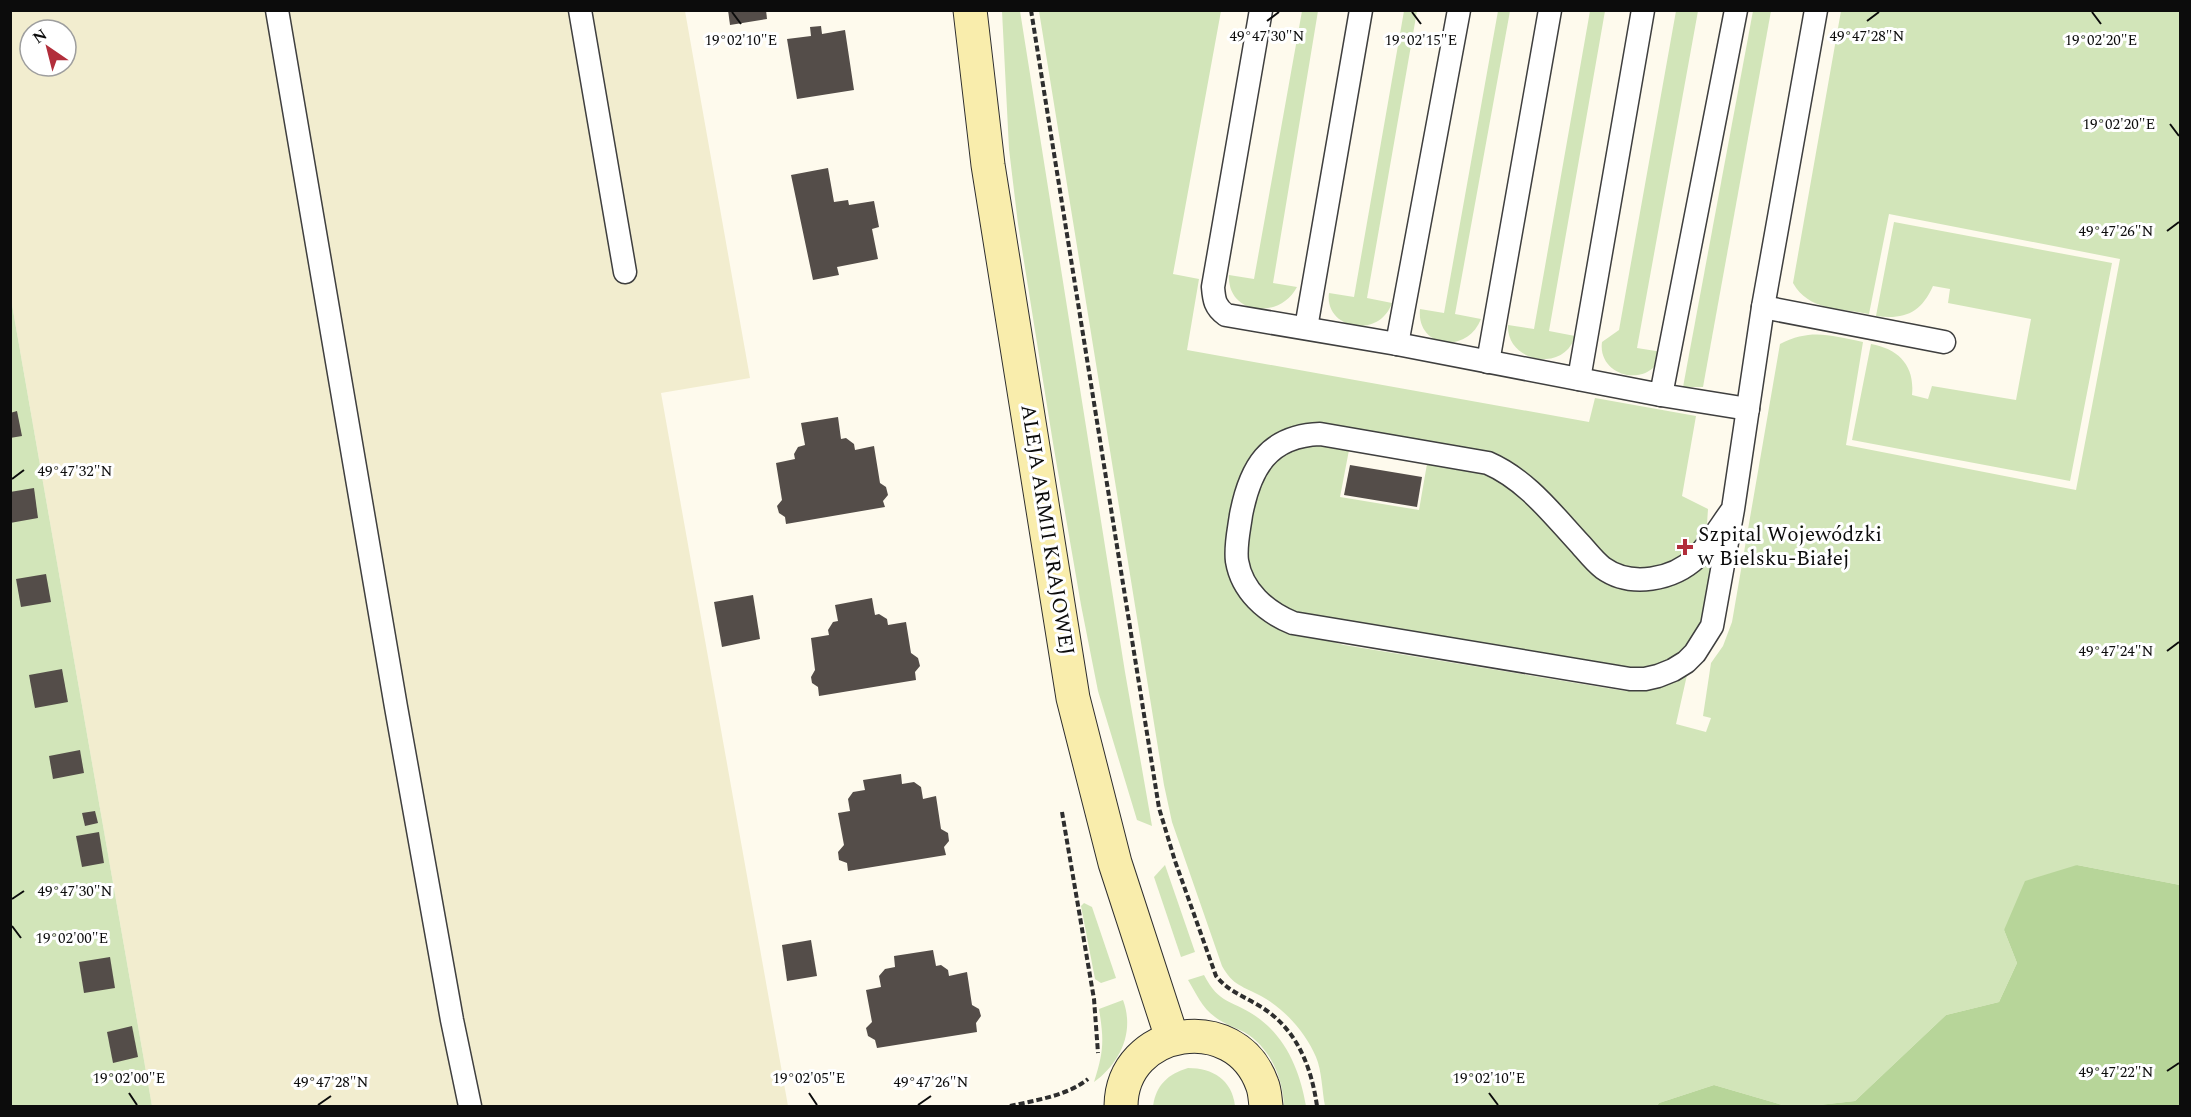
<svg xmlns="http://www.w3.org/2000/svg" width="2191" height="1117" viewBox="0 0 2191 1117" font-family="Spectral,serif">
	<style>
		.farmland { fill: #f2edcf; fill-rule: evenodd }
		.green { fill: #d2e5b9 }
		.forest { fill: #b7d599 }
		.building { fill: #544d49 }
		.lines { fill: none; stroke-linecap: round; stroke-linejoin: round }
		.lane-casing { stroke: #3f3f3f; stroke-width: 25 }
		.secondary-casing { stroke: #2e2e2e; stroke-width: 35 }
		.path { stroke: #2e2e2e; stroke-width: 4; stroke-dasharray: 6 3; stroke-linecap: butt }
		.lane { stroke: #fff; stroke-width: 22 }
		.secondary { stroke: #f9edac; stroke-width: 33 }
		.ticks { fill: none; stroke: #0c0c0c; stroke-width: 2 }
		.poi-dot { fill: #b22e3b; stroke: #fff; stroke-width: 2 }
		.labels { text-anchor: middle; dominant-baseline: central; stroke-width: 6; stroke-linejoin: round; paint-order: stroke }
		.street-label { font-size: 21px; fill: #0c0c0c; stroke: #fff }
		.poi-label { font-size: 21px; fill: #0c0c0c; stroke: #fff; text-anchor: start }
		.ticks-label { font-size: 15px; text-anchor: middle; fill: #0c0c0c; stroke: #fff; stroke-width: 6; stroke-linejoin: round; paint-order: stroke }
	</style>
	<rect width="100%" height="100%" fill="#fefaed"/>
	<!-- farmland -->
	<path class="farmland" d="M10,11h675l65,367 -89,15 127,713h-636l-141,-807zM30,30h36v36h-36z"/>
	<!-- green -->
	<g class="green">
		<polygon points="1002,11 1020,11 1125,672 1152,826 1137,820 1098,691 1081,605 1053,443 1018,224 1009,149"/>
		<path d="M1039,11h182l-48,263 26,5 -12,71 402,72 6,-24 101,18 -14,80 26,13 -1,15 -12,22 -31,22 -45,1 -111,-106 -239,-23c-6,5 -13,10 -18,16 -22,28 -20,71 -24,106l70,70 47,13 281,46 26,-1 36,-15 -11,49 30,8 5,-14 -8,-2 8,-53 12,-17 9,-24 48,-278c32,-16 51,-8 83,-2l-17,103 230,45 44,-231 -231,-45 -20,100c-30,-6 -60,-3 -76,-31l48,-272h339v874l-103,-20 -73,65 13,33 -18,39 -53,13 -91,86 -45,5h-24l-72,-21 -55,18 -2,3h-332c-3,-15 -3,-35 -9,-49 -10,-24 -32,-49 -55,-61 -18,-10 -28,-10 -39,-30l-50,-144 -8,-37z"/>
		<path d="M1302,11h16l-45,272 24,4c-17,33 -70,28 -68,-12l25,4z"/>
		<path d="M1404,11h13l-50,287 25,5c-13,37 -68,26 -63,-10l25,4z"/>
		<path d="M1498,11h12l-55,303 26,5c-14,36 -65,29 -61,-10l24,4z"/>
		<path d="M1590,11h15l-56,320 26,5c-10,37 -69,27 -67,-11l26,4z"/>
		<path d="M1676,11h22l-61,337 25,4c-9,38 -65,26 -60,-10l17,-12z"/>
		<polygon points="1753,11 1771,11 1703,387 1683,387"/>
		<path d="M1894,222l218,41 -42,218 -218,-41 19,-96c28,5 44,22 41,51l16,4 4,-13 84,14 15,-81 -83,-16 2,-14 -17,-3c-12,27 -29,34 -57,30z"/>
		<polygon points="11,299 152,1106 11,1106"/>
		<polygon points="1320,443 1349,450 1340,497 1419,510 1427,464 1479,469 1508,482 1611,584 1716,548 1701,627 1688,644 1671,658 1649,668 1628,670 1309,618 1278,606 1254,582 1245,548 1249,521 1264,471 1290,449"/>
		<polygon points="1165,865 1195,952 1181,957 1154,877"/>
		<polygon points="1084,903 1092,907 1116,978 1101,983 1095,979 1081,906"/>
		<path d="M1204,975c16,30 26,24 50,40 32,21 46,56 52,91h-22c-1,-28 -14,-59 -40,-74 -10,-5 -20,-8 -29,-15 -13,-9 -19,-24 -27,-37z"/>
		<path d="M1123,1000c12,32 -3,63 -29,82 10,-31 10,-42 5,-73z"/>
		<path d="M1188,1068c25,0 44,12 47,38h-82c3,-21 15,-32 35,-38z"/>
	</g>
	<!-- forest -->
	<g class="forest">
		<polygon points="2077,865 2180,885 2180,1106 1810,1106 1855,1101 1946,1015 1999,1002 2017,963 2004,930 2025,881"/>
		<polygon points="1714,1085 1786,1106 1657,1106 1659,1103"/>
	</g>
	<!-- building -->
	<g class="building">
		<polygon points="728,10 766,10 767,19 730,25"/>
		<polygon points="821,26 822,34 845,30 854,90 797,99 787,39 811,36 810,27"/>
		<polygon points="828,168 834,202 848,200 849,205 874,201 879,227 872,229 878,259 837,267 839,275 813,280 791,175"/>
		<polygon points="17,411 22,436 10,438 10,413"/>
		<polygon points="838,417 841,439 846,438 854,444 855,450 874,446 880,483 886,487 888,495 883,501 885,507 786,524 785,517 779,513 777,506 782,500 776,463 795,459 794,454 798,447 805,445 801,423"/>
		<polygon points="1350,465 1422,477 1417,507 1344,495"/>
		<polygon points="34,488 38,518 10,523 10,492"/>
		<polygon points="46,574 51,602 21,607 16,579"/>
		<polygon points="753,595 760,639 722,647 714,602"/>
		<polygon points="872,598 875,615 879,614 887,619 888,625 906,622 911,653 918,658 920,666 915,672 916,680 819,696 818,687 812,683 811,677 815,670 811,638 829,635 828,630 833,622 838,621 835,605"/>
		<polygon points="62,669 68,702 35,708 29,675"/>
		<polygon points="80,750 84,773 53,779 49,756"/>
		<polygon points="901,774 902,784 914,782 921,787 923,799 936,796 941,829 948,833 949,841 944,847 946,855 848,871 847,863 839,860 838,852 844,845 838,813 850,811 848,799 853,792 865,790 863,780"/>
		<polygon points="95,811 98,823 85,826 82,813"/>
		<polygon points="99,832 104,863 82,867 76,836"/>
		<polygon points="811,940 817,976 787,981 782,945"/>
		<polygon points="933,950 936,966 941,965 948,970 949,976 967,972 972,1005 979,1009 981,1016 976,1023 977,1032 877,1048 875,1040 868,1036 866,1028 872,1022 866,990 881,987 879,976 885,969 895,967 894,956"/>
		<polygon points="110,957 115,988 84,993 79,962"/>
		<polygon points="132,1026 138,1057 113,1063 107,1032"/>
	</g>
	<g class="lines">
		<defs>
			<g id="lane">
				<polyline points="277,10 396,707 452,1020 470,1106"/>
				<polyline points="580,10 625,272"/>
				<path d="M1261,10l-48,277c1,13 2,20 13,28l171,29 264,51 75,-385"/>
				<polyline points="1763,307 1944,342"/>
				<polyline points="1306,328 1361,10"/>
				<polyline points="1397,344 1459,10"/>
				<polyline points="1488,362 1550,10"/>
				<polyline points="1579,379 1643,10"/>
				<polyline points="1661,395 1748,409"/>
				<path d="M1733,509c-12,16 -22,34 -36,48 -24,23 -66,31 -94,11 -8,-6 -15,-15 -22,-23 -28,-30 -54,-65 -93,-82l-168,-29c-52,2 -70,34 -79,81 -2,15 -6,31 -4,46 5,30 29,51 56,62l337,56h15l13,-3 15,-6 13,-8 9,-9 17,-27 21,-117 30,-202 53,-297"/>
			</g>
			<g id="secondary">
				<polyline points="970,10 988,165 1073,698 1115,863 1172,1038"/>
				<path d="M1121,1106c1,-79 114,-97 141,-22 3,7 3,15 4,22"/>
			</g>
		</defs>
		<!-- lane casing -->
		<use href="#lane" class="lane-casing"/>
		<!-- secondary casing -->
		<use href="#secondary" class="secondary-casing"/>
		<!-- path -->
		<g class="path">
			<path d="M1031,10l128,798 16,53 41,115c12,15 27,20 42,29 38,22 53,60 59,101"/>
			<polyline points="1062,812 1094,999 1098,1053"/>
			<path d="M1010,1106c26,-6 57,-10 78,-27"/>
		</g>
		<!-- lane -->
		<use href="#lane" class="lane"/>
		<!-- secondary -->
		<use href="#secondary" class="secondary"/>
	</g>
	<!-- ticks -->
	<path class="ticks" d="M732,12l9,12M1412,12l9,12M2092,12l9,12M1267,21l12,-9M1867,21l12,-9M2170,124l9,12M2167,231l12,-9M12,479l12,-9M2167,651l12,-9M12,899l12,-8M12,926l9,12M2167,1071l12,-8M129,1093l8,12M809,1093l8,12M1489,1093l9,12M318,1105l13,-9M918,1105l13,-9"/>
	<!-- markers -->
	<path class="poi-dot" d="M1682 538h6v6h6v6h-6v6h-6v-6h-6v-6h6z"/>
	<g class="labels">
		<!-- street labels -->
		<g class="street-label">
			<text transform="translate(1047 530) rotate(81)">ALEJA ARMII KRAJOWEJ</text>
		</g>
		<!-- poi labels -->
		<g class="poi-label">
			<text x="1698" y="535">Szpital Wojewódzki<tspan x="1698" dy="24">w Bielsku-Białej</tspan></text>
		</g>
	</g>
	<g class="ticks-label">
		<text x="1267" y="41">49°47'30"N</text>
		<text x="1867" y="41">49°47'28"N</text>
		<text x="2101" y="45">19°02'20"E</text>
		<text x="741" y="45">19°02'10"E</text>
		<text x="1421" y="45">19°02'15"E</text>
		<text x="2119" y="129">19°02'20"E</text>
		<text x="2116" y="236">49°47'26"N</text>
		<text x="75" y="476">49°47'32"N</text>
		<text x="2116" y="656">49°47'24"N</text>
		<text x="75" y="896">49°47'30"N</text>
		<text x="72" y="943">19°02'00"E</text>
		<text x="2116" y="1077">49°47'22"N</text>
		<text x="129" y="1083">19°02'00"E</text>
		<text x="809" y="1083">19°02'05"E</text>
		<text x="1489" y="1083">19°02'10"E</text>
		<text x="331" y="1087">49°47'28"N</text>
		<text x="931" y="1087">49°47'26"N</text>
	</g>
	<!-- border -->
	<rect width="2191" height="1117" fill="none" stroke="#0c0c0c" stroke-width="24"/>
	<!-- north arrow -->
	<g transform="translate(48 48) rotate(325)"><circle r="28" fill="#ffffff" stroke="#9e9e9e" stroke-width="1.5"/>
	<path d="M0-4.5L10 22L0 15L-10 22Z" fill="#b22e3b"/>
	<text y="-9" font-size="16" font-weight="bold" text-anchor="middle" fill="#0c0c0c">N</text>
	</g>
</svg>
